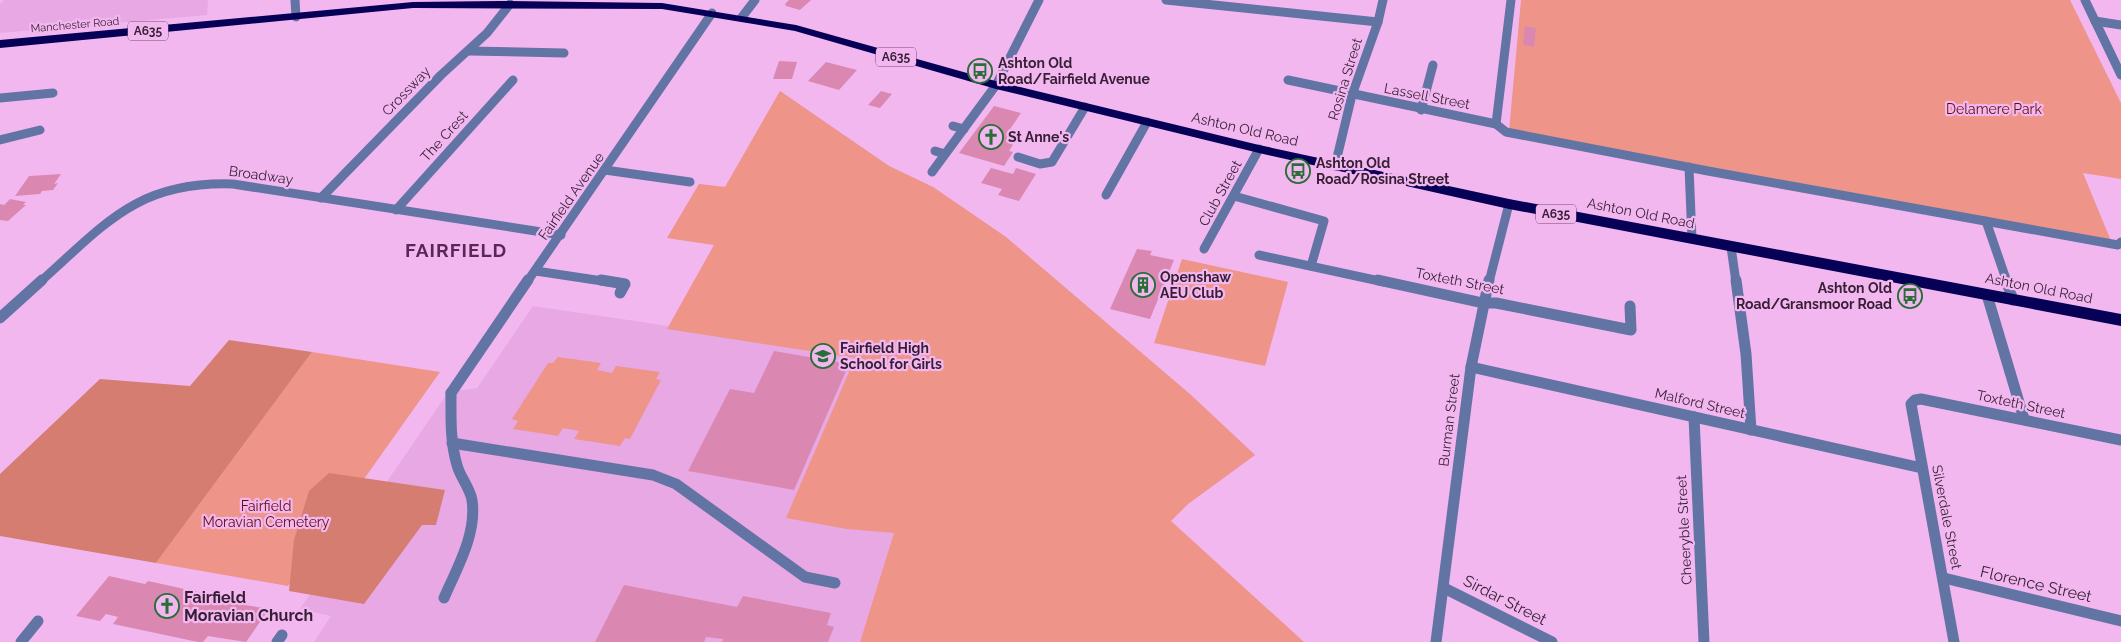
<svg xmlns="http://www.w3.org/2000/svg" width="2121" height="642" viewBox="0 0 2121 642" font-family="Raleway,sans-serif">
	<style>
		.built { fill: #e8a8e4 }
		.green { fill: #ee9488 }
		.forest { fill: #d67d72 }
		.building { fill: #da88b2 }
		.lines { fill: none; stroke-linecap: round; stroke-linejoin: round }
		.lane-far1 { stroke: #6274a4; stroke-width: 9 }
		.lane { stroke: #6274a4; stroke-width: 11 }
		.street-far1 { stroke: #6274a4; stroke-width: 9 }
		.street { stroke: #6274a4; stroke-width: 11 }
		.highway { fill: #060156; fill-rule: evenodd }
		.labels { text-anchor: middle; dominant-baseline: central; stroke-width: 4.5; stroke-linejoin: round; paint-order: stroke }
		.far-street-label { font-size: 11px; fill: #361f35; stroke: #f3b7f0 }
		.shield { fill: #f3b7f0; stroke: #6f4d6d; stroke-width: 1 }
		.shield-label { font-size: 12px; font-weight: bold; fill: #361f35 }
		.poi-label { font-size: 14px; font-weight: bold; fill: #361f35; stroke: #f3b7f0; text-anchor: start }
		.street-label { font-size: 14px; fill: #361f35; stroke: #f3b7f0 }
		.park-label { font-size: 14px; fill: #600e0b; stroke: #f3b7f0 }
		.near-street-label { font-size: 16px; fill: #361f35; stroke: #f3b7f0 }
		.near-poi-label { font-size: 16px; font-weight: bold; fill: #361f35; stroke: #f3b7f0; text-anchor: start }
		.district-label { font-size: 19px; font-weight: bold; letter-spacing: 1px; fill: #582757; stroke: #f3b7f0 }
	</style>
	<rect width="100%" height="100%" fill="#f3b7f0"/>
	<!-- built -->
	<g class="built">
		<polygon points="4,0 208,0 207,15 0,33 0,4"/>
		<polygon points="780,91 889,166 933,187 1006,237 1191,395 1255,455 1188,504 1170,521 895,533 860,642 314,642 331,616 300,609 451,388 463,390 477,388 533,306 669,326 714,245 667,238 699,184 725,187"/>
	</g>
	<!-- green -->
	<g class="green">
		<polygon points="1521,0 2070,0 2121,103 2121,179 2083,173 2111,241 1509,131"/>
		<polygon points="780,91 889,166 933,187 1006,237 1191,395 1255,455 1188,504 1171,521 1304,642 860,642 894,533 847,529 786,518 855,358 667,329 714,245 667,238 699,184 725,187"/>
		<polygon points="1182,259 1288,282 1265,366 1154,343"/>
		<polygon points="312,352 440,372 288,586 156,563"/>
		<polygon points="558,357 601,363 597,370 612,373 616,366 660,372 656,379 661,380 630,439 625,438 620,446 574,439 579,431 563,428 558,436 513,429 518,421 512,419 548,363 553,363"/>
	</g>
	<!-- forest -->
	<g class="forest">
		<polygon points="229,340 312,352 156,563 0,536 0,474 100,379 190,386"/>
		<polygon points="329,473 445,490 436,525 422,525 364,604 289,591 294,540 309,491"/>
	</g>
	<!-- building -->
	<g class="building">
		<polygon points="789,0 811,0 800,10 786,6 785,4"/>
		<polygon points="1525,26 1536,28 1534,47 1523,45"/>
		<polygon points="779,61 797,62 792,79 773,79"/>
		<polygon points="826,62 857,70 839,90 808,81"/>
		<polygon points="881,91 892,94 880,108 868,105"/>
		<polygon points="994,106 1021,113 1006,135 1017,138 1009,151 1013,152 1004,166 959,153"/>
		<polygon points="991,168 1013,174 1016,168 1036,174 1019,201 998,195 1002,189 981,183"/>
		<polygon points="61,174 54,184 58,183 53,190 42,191 40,194 15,196 29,176"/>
		<polygon points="10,199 26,202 23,205 26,205 8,221 0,220 0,204 4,205"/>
		<polygon points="1137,249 1152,251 1150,255 1174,260 1150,319 1110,309"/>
		<polygon points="774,351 849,364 794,490 688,471 730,389 754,393"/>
		<polygon points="109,576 145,584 148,581 235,600 233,603 269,609 246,642 208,636 203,642 198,642 113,624 118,617 106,614 100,621 76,616"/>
		<polygon points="624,585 737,607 743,596 831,613 827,625 834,627 828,642 722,642 723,639 706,637 704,642 595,642"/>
	</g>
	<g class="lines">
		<!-- lane-far1 -->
		<g class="lane-far1">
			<polyline points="469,51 564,53"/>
			<polyline points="0,98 53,93"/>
			<polyline points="1421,110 1433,65"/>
			<polyline points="1496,124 1506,132 1708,171 2118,245 2121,242"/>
			<polyline points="953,126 964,129"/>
			<polyline points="935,151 945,154"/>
			<polyline points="1018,157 1040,164 1052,162 1085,107"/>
			<polyline points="1689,167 1692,239"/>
			<polyline points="1234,196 1324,221 1311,266"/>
			<polyline points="321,198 441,75 487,33 510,4"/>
			<polyline points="1986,221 2007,282"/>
		</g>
		<!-- lane -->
		<g class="lane">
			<polyline points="2006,280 2013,300"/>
			<polyline points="452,443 653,475 676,484 805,577 835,583"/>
			<path d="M444,598c13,-30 33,-64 28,-98 -2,-12 -12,-23 -15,-35 -7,-23 -6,-48 -6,-72"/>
		</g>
		<!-- street-far1 -->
		<g class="street-far1">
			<polyline points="295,0 296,17"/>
			<polyline points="1166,0 1378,22"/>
			<polyline points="2085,0 2121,75"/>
			<polyline points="742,17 755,0"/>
			<polyline points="2095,21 2121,25"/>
			<polyline points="1288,80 1496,124 1511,0"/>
			<polyline points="0,140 40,130"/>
			<polyline points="1335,166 1352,95 1378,22 1383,0"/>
			<polyline points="605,170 690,182"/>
			<polyline points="932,172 996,85 1039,0"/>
			<polyline points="1106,195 1147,122"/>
			<polyline points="396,210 513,80"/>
			<polyline points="1731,247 1736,282"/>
			<polyline points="1204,249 1259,149"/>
			<polyline points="1259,255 1384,282"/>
			<polyline points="536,271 609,282"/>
			<path d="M40,282c66,-59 98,-101 193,-98l328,51"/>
			<polyline points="527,282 712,13"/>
			<polyline points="1489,282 1509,204"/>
		</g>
		<!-- street -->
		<g class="street">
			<polyline points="601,280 625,284 620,293"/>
			<polyline points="1378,280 1483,303 1496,303 1631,330 1630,306"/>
			<polyline points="1736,280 1746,354 1751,430"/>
			<polyline points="1987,295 2024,419"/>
			<polyline points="0,318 42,280"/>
			<polyline points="1471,367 1922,468"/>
			<polyline points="451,393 528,280"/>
			<polyline points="1694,417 1704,642"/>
			<polyline points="1944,578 2121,621"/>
			<polyline points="1444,588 1552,642"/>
			<polyline points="21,642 38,621"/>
			<polyline points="277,642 282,635"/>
			<polyline points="1436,642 1471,367 1489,280"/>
			<polyline points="1954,642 1911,404 1915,400 1921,399 2121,440"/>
		</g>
		<!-- highway -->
		<polygon class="highway" points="500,1 662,3 796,25 999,82 1259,145 1509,199 2121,314 2121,326 1509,209 1259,153 996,89 795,31 662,9 413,8 0,48 0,40 413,2"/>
	</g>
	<!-- icons -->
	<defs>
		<symbol id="bus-ring" viewBox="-11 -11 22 22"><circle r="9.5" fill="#f3b7f0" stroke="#296d38" stroke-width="1.5"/><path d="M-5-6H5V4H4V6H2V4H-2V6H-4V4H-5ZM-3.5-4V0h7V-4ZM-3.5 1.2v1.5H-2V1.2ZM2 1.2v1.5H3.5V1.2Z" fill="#296d38"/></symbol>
		<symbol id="church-ring" viewBox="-11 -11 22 22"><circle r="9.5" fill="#f3b7f0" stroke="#296d38" stroke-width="1.5"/><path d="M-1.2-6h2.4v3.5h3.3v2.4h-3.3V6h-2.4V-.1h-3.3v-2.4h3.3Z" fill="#296d38"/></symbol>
		<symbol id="building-ring" viewBox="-11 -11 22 22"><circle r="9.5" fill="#f3b7f0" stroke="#296d38" stroke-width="1.5"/><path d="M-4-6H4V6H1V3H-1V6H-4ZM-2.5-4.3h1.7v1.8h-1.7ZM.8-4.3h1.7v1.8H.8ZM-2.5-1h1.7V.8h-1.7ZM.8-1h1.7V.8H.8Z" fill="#296d38"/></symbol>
		<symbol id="school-ring" viewBox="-11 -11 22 22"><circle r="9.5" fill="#f3b7f0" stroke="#296d38" stroke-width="1.5"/><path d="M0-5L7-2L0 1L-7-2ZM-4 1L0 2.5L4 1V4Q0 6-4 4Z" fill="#296d38"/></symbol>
	</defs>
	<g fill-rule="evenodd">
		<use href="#bus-ring" x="966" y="57" width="28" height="28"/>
		<use href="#church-ring" x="977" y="123" width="28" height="28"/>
		<use href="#bus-ring" x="1284" y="157" width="28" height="28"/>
		<use href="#building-ring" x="1129" y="271" width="28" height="28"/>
		<use href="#bus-ring" x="1896" y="282" width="28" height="28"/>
		<use href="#school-ring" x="809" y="342" width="28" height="28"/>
		<use href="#church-ring" x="153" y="592" width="28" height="28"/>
	</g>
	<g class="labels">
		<!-- far-street labels -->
		<g class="far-street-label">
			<text transform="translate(75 25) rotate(-5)">Manchester Road</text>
		</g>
		<!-- shield labels -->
		<g class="shield">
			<rect x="128" y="21.5" width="40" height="19" rx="4"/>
			<rect x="876" y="47.5" width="40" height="19" rx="4"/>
			<rect x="1536" y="204.5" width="40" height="19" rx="4"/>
		</g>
		<g class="shield-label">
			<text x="148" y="31">A635</text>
			<text x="896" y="57">A635</text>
			<text x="1556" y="214">A635</text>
		</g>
		<!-- poi labels -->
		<g class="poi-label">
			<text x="998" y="63">Ashton Old<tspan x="998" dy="16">Road/Fairfield Avenue</tspan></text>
			<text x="1008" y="137">St Anne's</text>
			<text x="1316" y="163">Ashton Old<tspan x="1316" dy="16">Road/Rosina Street</tspan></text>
			<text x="1160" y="277">Openshaw<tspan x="1160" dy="16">AEU Club</tspan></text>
			<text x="1892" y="288" text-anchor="end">Ashton Old<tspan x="1892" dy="16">Road/Gransmoor Road</tspan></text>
			<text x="840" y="348">Fairfield High<tspan x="840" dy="16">School for Girls</tspan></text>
		</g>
		<!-- street labels -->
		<g class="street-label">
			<text transform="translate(1345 79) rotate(-73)">Rosina Street</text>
			<text transform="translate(406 91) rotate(-46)">Crossway</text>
			<text transform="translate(1427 96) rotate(11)">Lassell Street</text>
			<text transform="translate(1245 129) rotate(13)">Ashton Old Road</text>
			<text transform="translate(444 136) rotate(-48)">The Crest</text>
			<text transform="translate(261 175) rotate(8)">Broadway</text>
			<text transform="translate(1220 193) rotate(-61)">Club Street</text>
			<text transform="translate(571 196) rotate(-55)">Fairfield Avenue</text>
			<text transform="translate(1641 213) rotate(11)">Ashton Old Road</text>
			<text transform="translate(1460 281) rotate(11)">Toxteth Street</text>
			<text transform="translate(2039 288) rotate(11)">Ashton Old Road</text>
			<text transform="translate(1700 403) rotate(13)">Malford Street</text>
			<text transform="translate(2021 404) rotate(12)">Toxteth Street</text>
			<text transform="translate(1449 420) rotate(-83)">Burman Street</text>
			<text transform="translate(1947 517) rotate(79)">Silverdale Street</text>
			<text transform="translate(1684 530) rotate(-93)">Cheeryble Street</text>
		</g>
		<!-- park labels -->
		<g class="park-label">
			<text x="1994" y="109">Delamere Park</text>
			<text x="266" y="506">Fairfield<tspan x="266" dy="16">Moravian Cemetery</tspan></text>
		</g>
		<!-- near-street labels -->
		<g class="near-street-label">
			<text transform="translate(2036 584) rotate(13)">Florence Street</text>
			<text transform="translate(1505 600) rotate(27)">Sirdar Street</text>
		</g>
		<!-- near-poi labels -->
		<g class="near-poi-label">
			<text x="184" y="597">Fairfield<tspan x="184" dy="18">Moravian Church</tspan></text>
		</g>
		<!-- district labels -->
		<g class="district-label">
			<text x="456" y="250">FAIRFIELD</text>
		</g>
	</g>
</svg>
